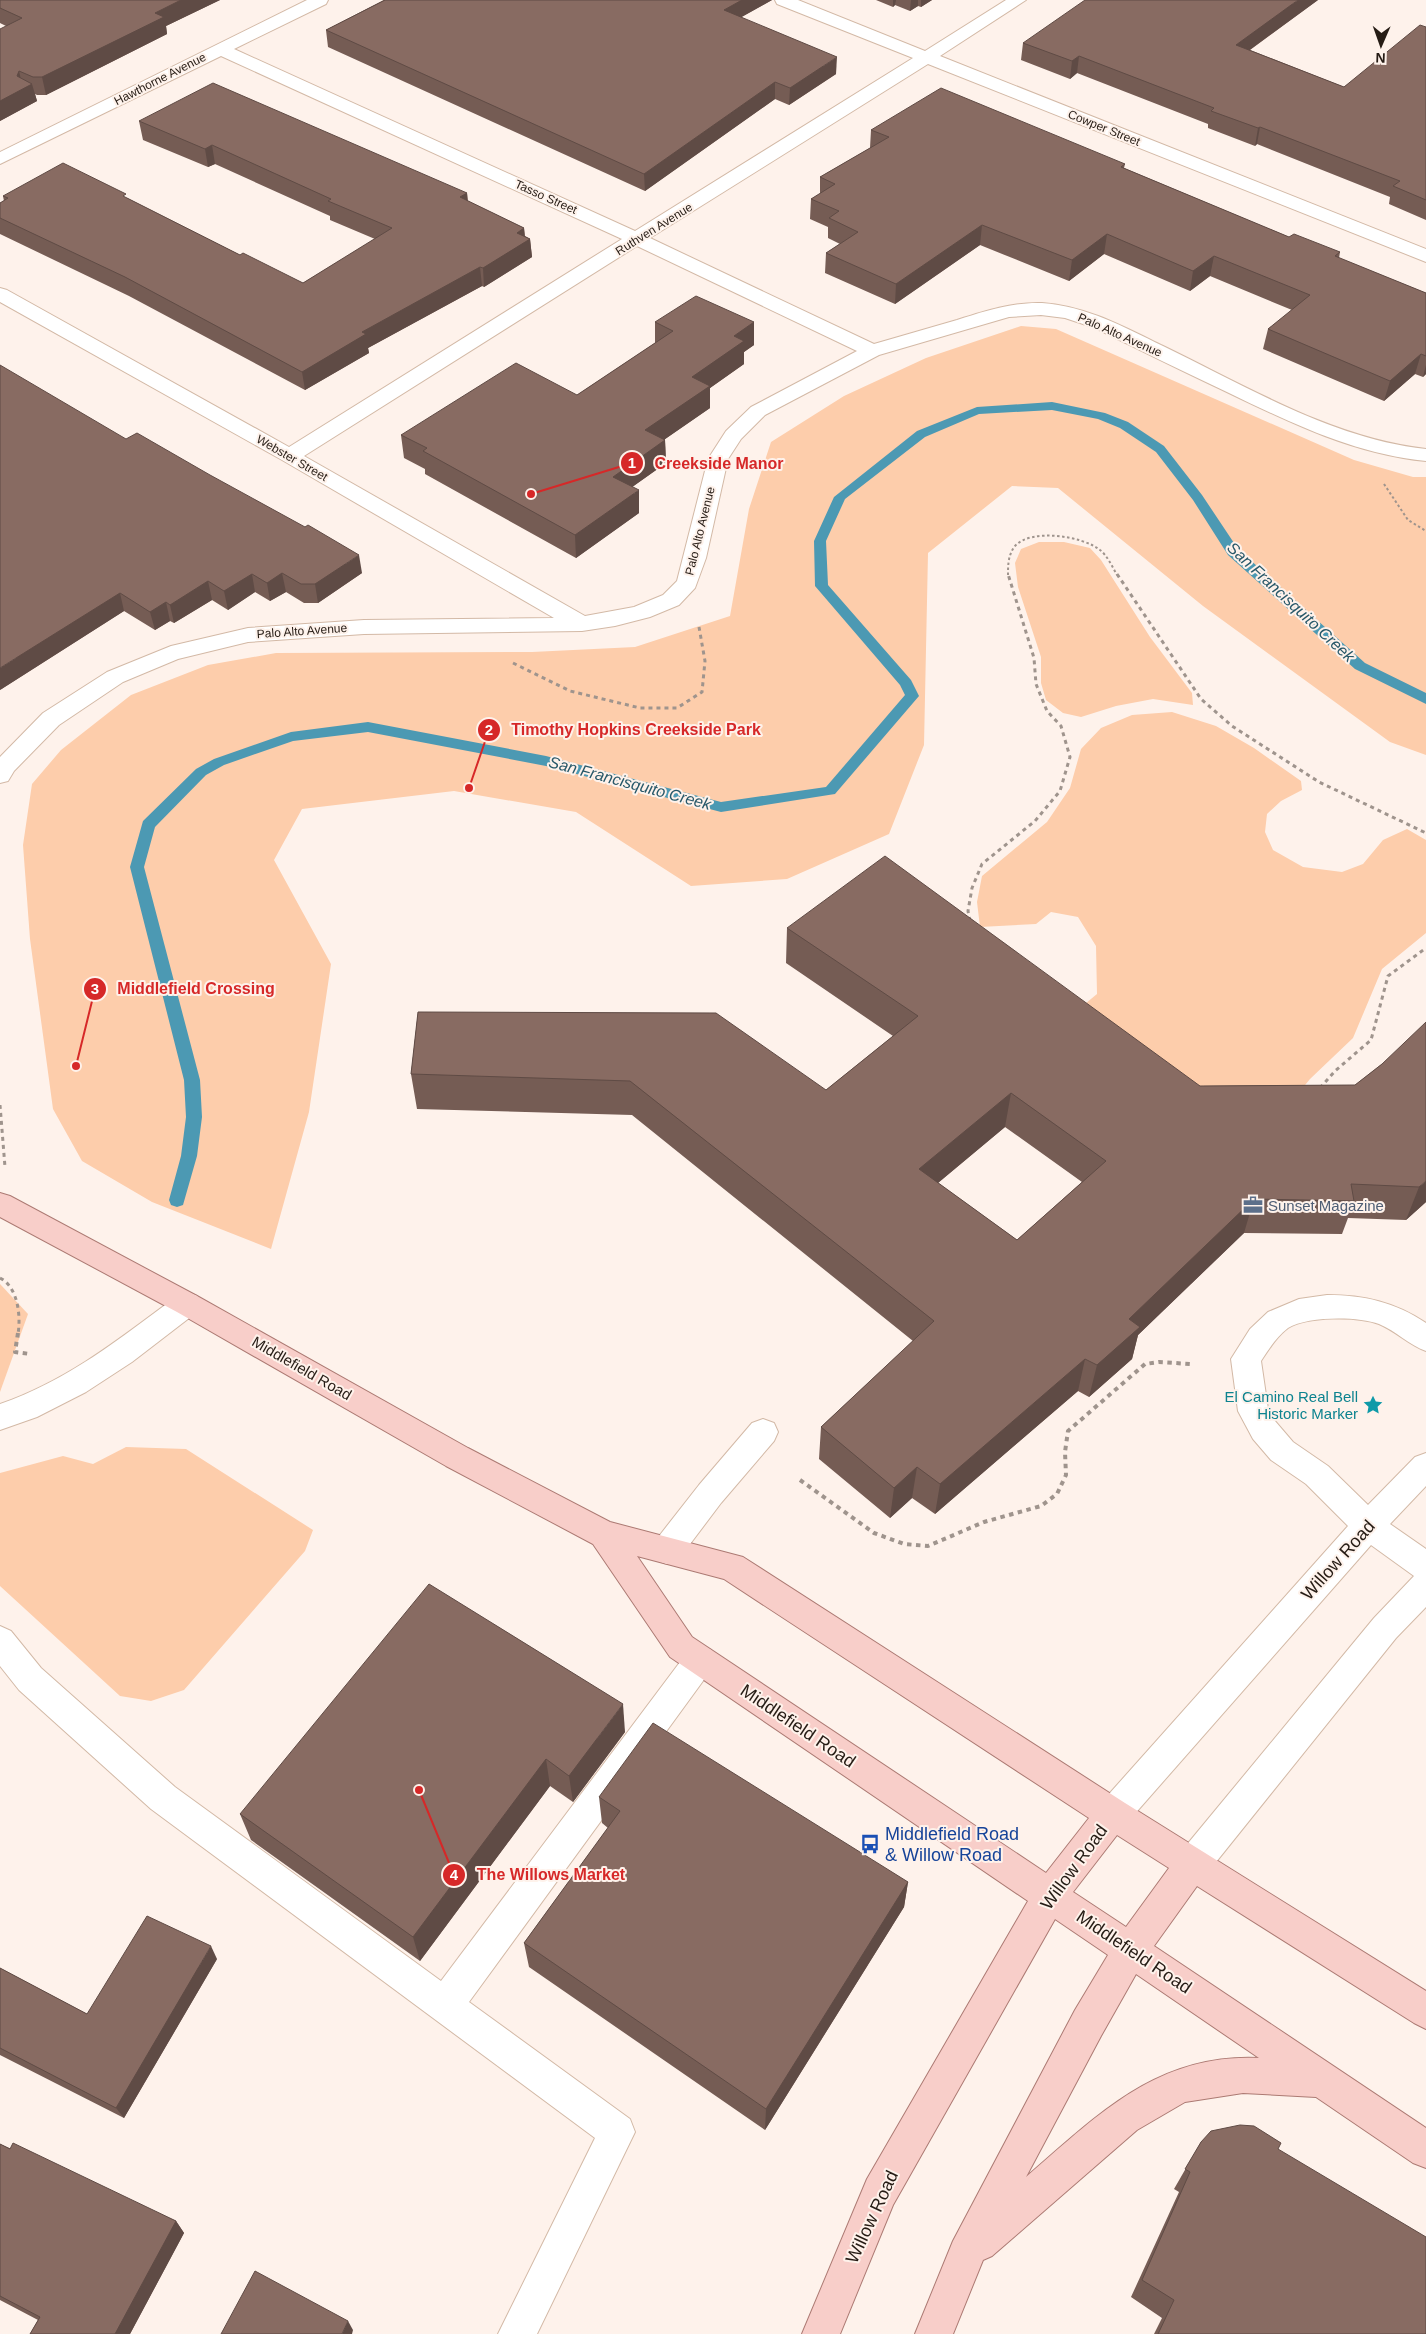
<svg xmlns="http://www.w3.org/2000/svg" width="1426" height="2334" viewBox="0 0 1426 2334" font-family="Arial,sans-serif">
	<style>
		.green { fill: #fdcdab }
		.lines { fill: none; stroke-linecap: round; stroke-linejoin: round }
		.stream { fill: #4c99b3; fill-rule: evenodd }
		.minor-casing { stroke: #d3b9a6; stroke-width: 2 }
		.major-casing { stroke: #ac7a73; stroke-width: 2 }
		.path-far2 { stroke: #9f948d; stroke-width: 2; stroke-dasharray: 2.5 2.5; stroke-linecap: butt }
		.path-far1 { stroke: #9f948d; stroke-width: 3; stroke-dasharray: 4 4; stroke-linecap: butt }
		.path { stroke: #9f948d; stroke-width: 4; stroke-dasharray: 4.5 4.5; stroke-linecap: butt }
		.minor { fill: #fff; fill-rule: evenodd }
		.major { fill: #f8cec9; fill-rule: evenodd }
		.wall { fill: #755c54; fill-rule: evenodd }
		.shaded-wall { fill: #5f4b45 }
		.building { fill: #886b62; stroke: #5f4b45; fill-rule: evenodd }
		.labels { text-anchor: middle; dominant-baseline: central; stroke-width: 4; stroke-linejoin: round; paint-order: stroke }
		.far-street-label { font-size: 12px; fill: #261c15; stroke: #fef2eb }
		.service-label { font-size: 15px; fill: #4e5e75; stroke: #fef2eb; text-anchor: start }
		.street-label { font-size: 15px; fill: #261c15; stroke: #fef2eb }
		.culture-label { font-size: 15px; fill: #0d838f; stroke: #fef2eb; text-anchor: end }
		.water-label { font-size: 16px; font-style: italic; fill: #285869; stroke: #fef2eb }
		.near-street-label { font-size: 18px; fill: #261c15; stroke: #fef2eb }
		.near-transit-label { font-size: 18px; fill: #164399; stroke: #fef2eb; text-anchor: start }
		.leader { fill: none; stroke: #d62828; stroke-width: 2 }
		.callout-dot { fill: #d62828; stroke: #fef2eb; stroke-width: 2 }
		.mark-label { font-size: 15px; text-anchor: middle; font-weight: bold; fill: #fff }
		.callout-label { font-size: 16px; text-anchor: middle; font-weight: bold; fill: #d62828; stroke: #fef2eb; stroke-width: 4; stroke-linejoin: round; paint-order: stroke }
	</style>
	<rect width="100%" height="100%" fill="#fef2eb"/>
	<!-- green -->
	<g class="green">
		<polygon points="1021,326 1056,329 1354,460 1413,477 1426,477 1426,755 1390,742 1203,606 1058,488 1012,486 928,553 924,745 889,834 787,879 691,886 576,812 454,791 302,809 274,860 331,964 309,1112 271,1249 152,1202 82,1161 53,1109 30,939 23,845 32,784 61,750 131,695 208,665 276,653 532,652 635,647 730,616 749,509 771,442 844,396 926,358"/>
		<polygon points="1039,542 1064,542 1090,548 1101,560 1150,637 1192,693 1193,705 1153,699 1116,706 1081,717 1063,713 1046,700 1041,683 1041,657 1018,587 1015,563 1021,549"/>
		<polygon points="1172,712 1216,726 1254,748 1301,781 1302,790 1281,801 1267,814 1265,832 1273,850 1303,867 1342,872 1363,864 1383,840 1407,829 1426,840 1426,933 1382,969 1353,1038 1310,1079 1283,1112 1209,1106 1074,1013 1097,994 1096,946 1078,917 1051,912 1036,924 980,927 977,902 982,876 1047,822 1070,788 1081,749 1101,728 1132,715"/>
		<polygon points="0,1284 28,1314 0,1392"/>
		<polygon points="126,1447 186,1449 313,1530 305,1551 184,1690 151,1701 120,1696 0,1586 0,1473 63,1456 93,1464"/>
	</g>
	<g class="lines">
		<!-- stream -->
		<polygon class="stream" points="1052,402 1105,413 1128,422 1164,446 1202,495 1238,549 1365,663 1426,693 1426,704 1355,669 1228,555 1193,500 1156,452 1120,428 1098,419 1052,410 979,414 925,437 845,499 826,541 828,585 911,680 919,696 835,794 721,812 546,766 368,732 293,741 224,765 206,775 155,827 144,867 200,1080 202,1117 197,1156 183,1205 177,1207 171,1205 169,1200 181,1156 186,1117 184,1080 130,867 143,821 196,769 214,759 291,732 368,722 546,756 721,802 826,787 905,695 900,685 815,586 814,541 834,497 917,431 977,407"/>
		<defs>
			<g id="minor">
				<path d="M307,0h21l-2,4 -92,45 401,182 278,-173 -136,-54 -2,-4h23l127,51 81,-51h20l-86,56 486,193v13l-498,-198 -278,174 224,106c28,-8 55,-16 83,-24 28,-9 56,-18 85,-17 44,3 82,24 121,43 83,40 170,93 263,103v12c-71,-7 -133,-37 -197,-68 -45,-21 -89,-43 -134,-65l-30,-10 -24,-3 -32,2 -130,38 -114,60 -24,24 -13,20 -22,99 -11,30 -16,17 -29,12 -35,9 -33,5 -218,3 -116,8 -70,17 -55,23 -64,43 -45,46 -6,10 -8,2v-26l43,-44 64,-41 64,-26 77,-18 116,-8 190,-2 -272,-158 -282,-158v-14l7,2 282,157 333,-208 -401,-183 -221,108v-12zM637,246l220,105 -106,56 -25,24 -18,28 -31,122 -14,14 -29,12 -49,9 -281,-160z"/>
				<path d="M187,1292l10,4 4,8 -4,8 -65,50 -46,30 -49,25 -37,13v-26c67,-23 121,-66 177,-108z"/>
				<path d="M1327,1295c37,0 68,7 99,28v28c-17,-6 -30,-20 -47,-27 -21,-8 -72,-8 -91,4 -11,8 -19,21 -27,33l7,48 7,12 18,21 35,24 40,39 47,-48 11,-4v33l-36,38 36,25v58l-30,31 -192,239 -12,5 -12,-5 -5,-12 5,-12 194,-235 40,-42 -43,-31 -246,280 -12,5 -12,-5 -5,-11 5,-11 247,-277 -42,-42 -35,-24 -18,-21 -15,-28 -7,-52 19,-30 18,-17 31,-13z"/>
				<polygon points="763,1419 774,1423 778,1432 774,1441 721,1503 678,1560 667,1564 656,1560 651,1550 656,1540 699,1485 752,1423"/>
				<polygon points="0,1626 11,1631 41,1668 175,1787 441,1981 689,1650 700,1645 711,1650 716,1660 711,1670 469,2002 630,2119 635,2132 537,2334 498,2334 595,2138 151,1809 19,1690 0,1666"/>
			</g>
			<path id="major" d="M0,1193l10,3 187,100 271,152 142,74 133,35 382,246 301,188v38l-12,-6 -217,-137 -43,60 272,182v40l-13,-5 -97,-66 -73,-4 -58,9 -48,28 -145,126 -9,4 -30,74h-38l38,-93 122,-231 33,-55 -53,-36 -162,286 -53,129h-38l65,-155 161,-278 -358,-244 -77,-113 -147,-78 -269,-154 -177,-95zM637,1556l87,23 365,239 -43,55 -354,-236zM1117,1835l52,33 -43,59 -53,-35zM1136,1974l123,84c-102,-5 -162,58 -233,119l75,-141z"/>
		</defs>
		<!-- minor casing -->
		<use href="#minor" class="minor-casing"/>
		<!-- major casing -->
		<use href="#major" class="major-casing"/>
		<!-- path-far2 -->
		<g class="path-far2">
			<polyline points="1384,484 1408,520 1426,531"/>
			<path d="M1008,575c0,-10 0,-20 7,-29 16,-18 68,-10 85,4 7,5 13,18 17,25"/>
		</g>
		<!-- path-far1 -->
		<g class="path-far1">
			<polyline points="1117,574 1201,699 1232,726 1319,782 1426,833"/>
			<polyline points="513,663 570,691 640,708 677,708 702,692 705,661 699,627"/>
			<polyline points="970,921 968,911 972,888 982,864 1035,821 1060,791 1070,757 1061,726 1047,711 1036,684 1034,658 1008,574"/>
			<polyline points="1320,1088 1335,1071 1371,1040 1388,976 1426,948"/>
			<polyline points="0,1105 5,1167"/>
			<path d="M0,1278c18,9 21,38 18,56"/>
		</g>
		<!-- path -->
		<g class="path">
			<polyline points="18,1333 15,1352 30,1354"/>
			<polyline points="800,1480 874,1533 904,1544 928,1546 984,1522 1041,1506 1057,1494 1066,1475 1065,1452 1068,1431 1145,1364 1159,1362 1190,1364"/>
		</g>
		<!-- minor -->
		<use href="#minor" class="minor"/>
		<!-- major -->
		<use href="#major" class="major"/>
	</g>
	<!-- wall -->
	<g class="wall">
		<polygon points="0,0 220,0 166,26 167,34 46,95 37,95 35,94 37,101 0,121 6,26 0,23"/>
		<polygon points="384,0 772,0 741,17 836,74 789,105 775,99 645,191 328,47 326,30"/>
		<polygon points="876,0 932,0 921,7 918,6 910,11 895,5 893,7"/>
		<polygon points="1318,0 1250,50 1344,87 1426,27 1426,220 1389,204 1390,197 1257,144 1255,146 1208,128 1208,124 1077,73 1070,79 1021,60 1023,43"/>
		<polygon points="139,121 467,193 468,201 524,228 525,236 530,239 532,257 484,287 482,286 368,348 369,353 305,390 129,296 0,234 0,203 4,201 3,196 127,198 240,255 303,283 375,239 330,220 330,216 215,164 208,167 143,140"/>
		<polygon points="871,130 1125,164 1124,168 1289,237 1340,252 1339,258 1426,293 1426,374 1423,377 1415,374 1384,401 1263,349 1268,329 1292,310 1210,276 1190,291 1104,254 1069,281 980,245 895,304 825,273 826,253 840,244 828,238 828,227 810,219 811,199 820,194 820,177 870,148"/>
		<polygon points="655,322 754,322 754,345 744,352 744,364 710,388 710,408 665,439 665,440 666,463 632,487 639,513 576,558 425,474 425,469 404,458 401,435 577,395 655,343"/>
		<polygon points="126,439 362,573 318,603 304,603 286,592 270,601 255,592 228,610 212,600 174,623 170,621 155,630 124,611 0,690"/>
		<path d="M787,928l413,158 155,-1 27,-21 44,138 -20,18 -58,-2 -6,16 -98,-1 -106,102 -6,24 -43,38 -11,-6 -143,123 -23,-16 -22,20 -71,-59 2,-32 92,-86 -281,-226 -215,-6 -6,-35 7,-62 408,78 67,-54 -107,-73zM1005,1127l77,55 -65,58 -79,-57z"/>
		<polygon points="625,1732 573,1802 550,1786 420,1961 251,1840 240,1814"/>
		<polygon points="599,1797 908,1882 904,1907 765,2130 529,1967 524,1943 608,1828 602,1823"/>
		<polygon points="217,1959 124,2118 0,2055 0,1968 87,2014"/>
		<polygon points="1201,2142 1278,2149 1426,2334 1154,2334 1162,2318 1131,2297 1179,2192 1174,2189"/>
		<polygon points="0,2144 176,2221 184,2233 130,2334 30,2334 38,2320 0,2300"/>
	</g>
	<!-- shaded-wall -->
	<g class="shaded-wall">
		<polygon points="181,0 220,0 166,26 167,34 46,95 42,77 155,13"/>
		<polygon points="742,0 772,0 724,27 724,10"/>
		<polygon points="893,0 896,0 895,5 893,7"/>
		<polygon points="911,0 918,0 918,6 910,11"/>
		<polygon points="921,0 932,0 921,7"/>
		<polygon points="1298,0 1318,0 1233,62 1236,45"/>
		<polygon points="1079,56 1077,73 1070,79 1072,61"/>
		<polygon points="837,57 836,74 789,105 790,88"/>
		<polygon points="19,71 23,88 32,84 37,101 0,121 0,101 17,76"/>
		<polygon points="775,82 775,99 645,191 644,174"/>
		<polygon points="1260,127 1257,144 1255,146 1258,128"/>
		<polygon points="212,145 215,164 208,167 205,149"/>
		<polygon points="467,193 468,212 460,197"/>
		<polygon points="982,225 980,245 895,304 896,284"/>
		<polygon points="524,228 525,242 530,239 532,257 484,287 483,268 517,233"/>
		<polygon points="1107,234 1104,254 1069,281 1072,260"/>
		<polygon points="1214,256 1210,276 1190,291 1193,271"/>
		<polygon points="480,267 482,286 368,348 369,353 305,390 302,372 362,332"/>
		<polygon points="754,322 754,345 744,352 744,364 710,388 710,408 645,453 645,430 692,377 734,336"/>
		<polygon points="1421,354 1415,374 1384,401 1390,381"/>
		<polygon points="1426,365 1426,374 1423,377"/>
		<polygon points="665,440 666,463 614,500 613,477"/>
		<polygon points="639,490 639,513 576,558 575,535"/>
		<polygon points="359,555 362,573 318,603 315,584"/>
		<polygon points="282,573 286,592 270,601 267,583"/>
		<polygon points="252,574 255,592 228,610 224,591"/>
		<polygon points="208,581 212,600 174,623 170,605"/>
		<polygon points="120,593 124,611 0,690 0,668"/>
		<polygon points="166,602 170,621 155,630 150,612"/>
		<polygon points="1011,1093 1005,1127 915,1202 919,1169"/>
		<polygon points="1426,1181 1426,1202 1406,1220 1419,1187"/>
		<polygon points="1254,1199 1244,1233 1138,1335 1132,1359 1089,1397 1097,1365 1129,1319"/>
		<polygon points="1085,1359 1078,1391 935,1514 940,1484"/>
		<polygon points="917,1467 912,1498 890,1518 894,1488"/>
		<polygon points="623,1704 625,1732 573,1802 569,1776"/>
		<polygon points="546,1759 550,1786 420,1961 413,1937"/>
		<polygon points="908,1882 904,1907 765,2130 766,2109"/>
		<polygon points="211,1946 217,1959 124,2118 116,2108"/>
		<polygon points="176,2221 184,2233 130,2334 115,2334"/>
		<polygon points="348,2321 353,2330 352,2334 342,2334"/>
	</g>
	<!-- building -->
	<g class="building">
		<polygon points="0,0 181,0 155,13 164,17 42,77 33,77 19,71 17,76 32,84 0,101 0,29 22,18 0,8"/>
		<polygon points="385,0 742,0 724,10 837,57 790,88 775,82 644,174 326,30"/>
		<polygon points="1085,0 1298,0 1236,45 1344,87 1420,25 1426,27 1426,200 1393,186 1400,181 1260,127 1258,128 1211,111 1214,108 1079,56 1072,61 1023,43"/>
		<polygon points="213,83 467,193 460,197 524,228 517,233 530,239 483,268 480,267 362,332 366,334 302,372 125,277 0,218 0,203 8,198 3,196 63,163 126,194 123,196 240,255 243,253 303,283 392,228 328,201 331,199 212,145 205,149 139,121"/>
		<polygon points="941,88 1125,164 1121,167 1289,237 1294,234 1340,252 1335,256 1426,293 1426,356 1421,354 1390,381 1268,329 1310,295 1214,256 1193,271 1107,234 1072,260 982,225 896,284 826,253 858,232 829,218 839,211 811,199 835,184 820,177 889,137 871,130"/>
		<polygon points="696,296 754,322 734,336 744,341 692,377 710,386 645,430 665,440 613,477 639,490 575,535 423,451 427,448 401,435 516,363 577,395 673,331 655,322"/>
		<polygon points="0,365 126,439 137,433 210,475 305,527 308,525 359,555 315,584 301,584 282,573 267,583 252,574 224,591 208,581 170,605 166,602 150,612 120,593 0,668"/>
		<path d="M885,856l315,230 155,-1 27,-21 44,-42v159l-7,6 -68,-3 3,17 -100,-2 -125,120 11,8 -43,38 -12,-6 -145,125 -23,-17 -23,21 -73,-61 113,-106 -304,-240 -219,-7 7,-62 298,1 110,77 92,-74 -131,-88zM1011,1093l95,68 -89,79 -98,-71z"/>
		<polygon points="429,1584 623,1704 569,1776 546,1759 413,1937 240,1814"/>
		<polygon points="653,1723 908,1882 766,2109 524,1943 620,1811 599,1797"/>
		<polygon points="147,1916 211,1946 116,2108 0,2048 0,1968 87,2014"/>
		<polygon points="1240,2125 1254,2126 1281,2143 1278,2149 1426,2237 1426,2334 1158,2334 1174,2300 1142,2280 1190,2172 1185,2169 1201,2142 1211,2131"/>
		<polygon points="13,2143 176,2221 115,2334 30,2334 40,2317 0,2296 0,2144 10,2149"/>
		<polygon points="255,2271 348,2321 342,2334 221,2334"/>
	</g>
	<!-- icons -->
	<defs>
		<symbol id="office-bare" viewBox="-9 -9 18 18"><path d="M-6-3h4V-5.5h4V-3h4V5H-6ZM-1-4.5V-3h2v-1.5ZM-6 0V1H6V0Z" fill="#5c6f8a" stroke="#fef2eb" stroke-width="2.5" paint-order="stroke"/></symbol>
		<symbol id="sight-bare" viewBox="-9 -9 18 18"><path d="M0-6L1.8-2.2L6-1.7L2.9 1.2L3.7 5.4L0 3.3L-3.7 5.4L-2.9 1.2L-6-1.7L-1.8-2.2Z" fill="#0f9aa8" stroke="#fef2eb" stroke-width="2.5" paint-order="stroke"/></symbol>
		<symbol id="bus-bare" viewBox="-9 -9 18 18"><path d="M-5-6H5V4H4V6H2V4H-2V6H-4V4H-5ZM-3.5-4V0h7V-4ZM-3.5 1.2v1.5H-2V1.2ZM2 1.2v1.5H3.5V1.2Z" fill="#1a4fb4" stroke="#fef2eb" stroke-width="2.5" paint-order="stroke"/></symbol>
	</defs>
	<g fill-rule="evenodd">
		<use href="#office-bare" x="1239" y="1191" width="28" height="28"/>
		<use href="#sight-bare" x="1359" y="1391" width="28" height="28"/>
		<use href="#bus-bare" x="856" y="1830" width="28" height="28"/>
	</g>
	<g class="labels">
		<!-- far-street labels -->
		<g class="far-street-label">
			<text transform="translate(160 79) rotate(-27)">Hawthorne Avenue</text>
			<text transform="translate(1104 128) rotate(22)">Cowper Street</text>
			<text transform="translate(546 197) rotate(24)">Tasso Street</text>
			<text transform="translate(654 229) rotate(-32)">Ruthven Avenue</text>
			<text transform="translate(1120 335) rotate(24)">Palo Alto Avenue</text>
			<text transform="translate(292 458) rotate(30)">Webster Street</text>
			<text transform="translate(700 531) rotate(-76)">Palo Alto Avenue</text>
			<text transform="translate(302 631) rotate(-4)">Palo Alto Avenue</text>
		</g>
		<!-- service labels -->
		<g class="service-label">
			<text x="1268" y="1205">Sunset Magazine</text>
		</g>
		<!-- street labels -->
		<g class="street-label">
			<text transform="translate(302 1368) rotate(30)">Middlefield Road</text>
		</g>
		<!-- culture labels -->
		<g class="culture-label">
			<text x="1358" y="1396">El Camino Real Bell<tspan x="1358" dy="17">Historic Marker</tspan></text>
		</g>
		<!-- water labels -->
		<g class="water-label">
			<text transform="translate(1291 602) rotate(43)">San Francisquito Creek</text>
			<text transform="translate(630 783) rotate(15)">San Francisquito Creek</text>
		</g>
		<!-- near-street labels -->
		<g class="near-street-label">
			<text transform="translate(1338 1560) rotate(-48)">Willow Road</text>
			<text transform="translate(798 1726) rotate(34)">Middlefield Road</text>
			<text transform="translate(1074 1867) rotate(-54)">Willow Road</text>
			<text transform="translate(1134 1952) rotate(34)">Middlefield Road</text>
			<text transform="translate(872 2217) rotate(-65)">Willow Road</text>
		</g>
		<!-- near-transit labels -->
		<g class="near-transit-label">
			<text x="885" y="1834">Middlefield Road<tspan x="885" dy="21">&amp; Willow Road</tspan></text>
		</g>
	</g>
	<!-- callouts -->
	<path class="leader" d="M531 494L632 463M469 788L489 730M76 1066L95 989M419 1790L454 1875"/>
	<g class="callout-dot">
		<circle cx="531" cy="494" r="5"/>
		<circle cx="469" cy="788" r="5"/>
		<circle cx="76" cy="1066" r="5"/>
		<circle cx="419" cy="1790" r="5"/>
		<circle cx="632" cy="463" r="12"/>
		<circle cx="489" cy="730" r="12"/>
		<circle cx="95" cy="989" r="12"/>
		<circle cx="454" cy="1875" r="12"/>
	</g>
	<g class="mark-label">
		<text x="632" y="468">1</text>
		<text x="489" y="735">2</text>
		<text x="95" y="994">3</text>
		<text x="454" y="1880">4</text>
	</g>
	<g class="callout-label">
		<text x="719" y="469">Creekside Manor</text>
		<text x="636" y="735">Timothy Hopkins Creekside Park</text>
		<text x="196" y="994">Middlefield Crossing</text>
		<text x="551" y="1880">The Willows Market</text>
	</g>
	<!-- north arrow -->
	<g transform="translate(1381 45) rotate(182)" stroke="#fef2eb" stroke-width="4" paint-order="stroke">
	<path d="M0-4L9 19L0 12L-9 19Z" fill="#261c15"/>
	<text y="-8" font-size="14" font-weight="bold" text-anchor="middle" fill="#261c15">N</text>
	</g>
</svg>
